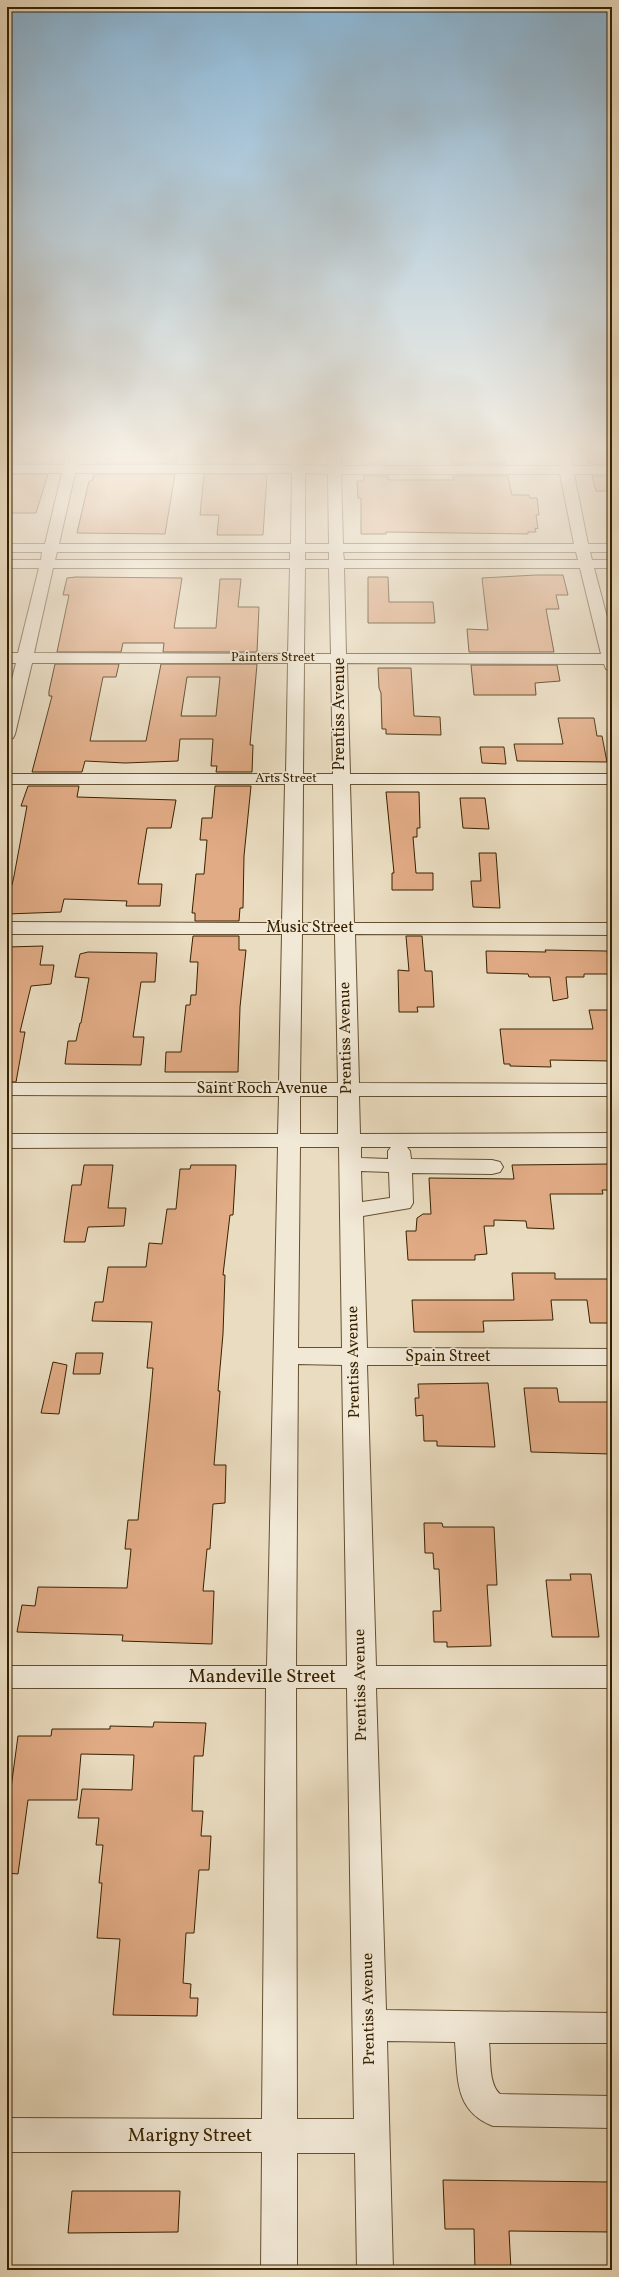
<svg xmlns="http://www.w3.org/2000/svg" width="619" height="2277" viewBox="0 0 619 2277" font-family="Vollkorn,serif">
	<style>
		.building { fill: #e1ab85; stroke: #382200; fill-rule: evenodd }
		.lines { fill: none; stroke-linecap: round; stroke-linejoin: round }
		.minor-casing { stroke: #645030; stroke-width: 2 }
		.minor { fill: #f1e8d6; fill-rule: evenodd }
		.labels { text-anchor: middle; dominant-baseline: central; stroke-width: 3.5; stroke-linejoin: round; paint-order: stroke }
		.far-street-label { font-size: 13px; fill: #382200; stroke: #f1e8d6 }
		.street-label { font-size: 16px; fill: #382200; stroke: #f1e8d6 }
		.near-street-label { font-size: 19px; fill: #382200; stroke: #f1e8d6 }
	</style>
	<rect width="100%" height="100%" fill="#eadcc0"/>
	<filter id="stains"><feTurbulence type="fractalNoise" baseFrequency=".005" numOctaves="4"/><feColorMatrix values="0 0 0 0 .2 0 0 0 0 .09 0 0 0 0 .02 0 0 0 .5 -.17"/></filter>
	<radialGradient id="worn" r=".72"><stop offset=".6" stop-color="#630" stop-opacity="0"/><stop offset="1" stop-color="#630" stop-opacity=".3"/></radialGradient>
	<!-- building -->
	<g class="building">
		<polygon points="15,453 54,453 51,464 13,464"/>
		<polygon points="99,453 178,453 176,464 96,464"/>
		<polygon points="206,453 268,453 267,464 205,464"/>
		<polygon points="361,453 386,453 387,464 362,464"/>
		<polygon points="452,453 504,453 506,464 452,464"/>
		<polygon points="586,453 605,453 608,464 589,464"/>
		<polygon points="10,474 48,474 36,513 7,513 7,484"/>
		<polygon points="94,474 175,474 165,534 77,533 89,481 92,481"/>
		<polygon points="204,474 267,474 263,535 217,535 219,515 200,515"/>
		<polygon points="363,476 388,476 388,480 454,480 453,476 508,476 512,495 529,495 530,498 537,498 539,515 536,515 538,529 535,528 536,532 528,532 528,534 386,532 386,534 361,534 361,498 358,498 357,481 364,481"/>
		<polygon points="592,476 611,476 612,491 596,491"/>
		<polygon points="536,575 563,575 568,595 556,595 559,609 546,609 554,652 469,652 467,629 488,630 482,578"/>
		<polygon points="76,577 182,578 174,628 216,628 220,579 241,579 238,607 259,607 257,652 163,652 164,643 123,643 121,652 57,652 69,595 63,595 67,578"/>
		<polygon points="368,577 388,577 389,602 433,602 435,623 368,623"/>
		<path d="M55,664h64l-3,13h-13l-13,64h56l15,-77h96l-7,81h3l-1,27h-36l1,-6h-6l2,-27h-33l-2,22 -53,2 -40,-2 -3,11h-50l20,-76h-3v-5zM187,677h33l-4,39h-35z"/>
		<polygon points="471,665 557,665 560,681 535,683 536,695 474,695"/>
		<polygon points="378,668 411,668 414,716 440,717 441,735 386,734 386,729 382,729 381,693 379,688"/>
		<polygon points="558,718 594,718 597,736 602,736 607,762 517,761 514,744 563,744"/>
		<polygon points="480,747 504,747 506,764 482,763"/>
		<polygon points="28,786 79,786 77,797 176,800 171,828 147,828 138,884 162,884 160,906 126,906 127,901 64,899 61,912 7,914 7,885 12,885 14,876 27,806 21,806"/>
		<polygon points="215,786 251,786 244,856 243,908 240,908 239,921 195,921 195,913 192,913 196,874 204,874 207,840 200,840 202,818 212,818"/>
		<polygon points="386,792 419,792 420,828 417,828 417,837 413,837 416,873 433,873 433,890 392,890 392,873 394,873"/>
		<polygon points="460,798 485,798 489,829 463,828"/>
		<polygon points="479,853 496,853 500,908 473,907 471,881 481,881"/>
		<polygon points="193,936 239,936 239,950 246,950 240,1007 238,1072 165,1072 166,1052 181,1052 186,1005 190,1005 191,995 196,995 198,962 190,962"/>
		<polygon points="406,936 422,936 425,971 432,971 434,1007 417,1007 418,1012 399,1012 398,970 409,971"/>
		<polygon points="43,946 40,965 54,965 51,984 31,986 20,1032 25,1032 16,1082 7,1082 7,947"/>
		<polygon points="545,950 607,951 611,974 584,974 584,977 566,977 568,998 553,1001 550,977 529,977 528,974 487,973 486,951 546,952"/>
		<polygon points="88,952 157,953 155,982 141,982 133,1037 144,1037 141,1065 65,1064 68,1041 76,1041 80,1023 81,1023 89,978 75,977 80,954"/>
		<polygon points="589,1010 612,1010 612,1061 550,1060 551,1067 510,1066 510,1064 504,1064 500,1029 593,1029"/>
		<polygon points="612,1164 612,1190 602,1190 603,1194 550,1194 554,1229 527,1228 526,1221 494,1220 494,1226 484,1226 487,1254 475,1255 475,1260 408,1260 406,1231 416,1231 417,1218 423,1214 431,1214 429,1178 514,1179 512,1165"/>
		<polygon points="84,1165 113,1165 108,1208 126,1208 124,1226 88,1227 85,1242 64,1242 72,1185 81,1185"/>
		<polygon points="191,1165 236,1165 233,1215 230,1215 223,1275 225,1275 223,1334 218,1391 220,1391 214,1465 226,1465 225,1503 213,1504 210,1549 207,1549 203,1591 214,1591 212,1644 122,1641 123,1635 17,1632 22,1605 35,1606 38,1587 127,1588 131,1549 125,1549 128,1520 138,1520 150,1401 153,1368 147,1368 152,1322 92,1321 95,1302 103,1302 108,1267 146,1267 149,1243 162,1244 167,1209 176,1209 180,1169 190,1169"/>
		<polygon points="512,1273 555,1273 555,1279 612,1279 612,1323 590,1323 587,1300 551,1300 553,1320 483,1321 484,1332 414,1332 412,1300 514,1300"/>
		<polygon points="76,1353 103,1353 100,1374 73,1374"/>
		<polygon points="53,1362 67,1365 59,1414 41,1413"/>
		<polygon points="488,1383 495,1447 437,1446 437,1441 424,1441 423,1415 416,1416 415,1398 419,1398 418,1384"/>
		<polygon points="524,1388 557,1388 559,1402 612,1402 612,1454 531,1452"/>
		<polygon points="424,1523 442,1523 443,1527 494,1527 497,1585 487,1585 491,1646 447,1647 447,1642 434,1642 433,1611 441,1611 439,1569 434,1569 433,1553 425,1553"/>
		<polygon points="570,1574 591,1574 599,1637 552,1637 546,1580 571,1580"/>
		<polygon points="154,1722 206,1723 203,1756 194,1756 192,1811 203,1811 201,1836 211,1836 209,1870 199,1870 194,1933 186,1933 183,1983 191,1984 190,1998 198,1998 197,2016 113,2015 120,1939 97,1938 102,1883 99,1883 103,1845 96,1845 99,1818 78,1818 82,1789 132,1790 134,1755 81,1754 77,1800 28,1800 18,1874 7,1873 7,1788 11,1788 18,1736 51,1736 52,1729 110,1729 110,1726 153,1727"/>
		<polygon points="443,2180 611,2182 612,2232 509,2231 511,2270 475,2270 474,2229 445,2229"/>
		<polygon points="72,2191 180,2191 178,2232 68,2233"/>
	</g>
	<g class="lines">
		<defs>
			<path id="minor" d="M66,453h14l-3,12h215v-12h14l-1,12 23,1 -1,-13h14v13h218l-3,-13h14l2,13h40v8h-38l14,70h24v8h-22l2,8h20v8h-18l18,68v35l-6,-2 -2,-5 -257,-1 3,111h262v10h-262l4,139h258v12l-257,-1 4,149 253,1v12h-253l1,38 252,-1v14h-205l3,4 1,8 81,1 8,2 3,5 -3,5 -8,2 -80,-1 1,30 -3,5 -47,8 4,132 245,1v16h-245l9,301h236v22h-236l10,322 226,3v30h-123c2,14 -1,41 11,51l112,2v32l-119,-2c-39,-15 -35,-48 -38,-84l-68,-1 6,229h-36l-2,-117h-58v117h-36l1,-118h-255v-34l255,1 4,-431h-259v-22h260l11,-519 -271,1v-14h271l1,-38 -272,-1v-12h272l3,-149h-275v-12l275,1 3,-139h-278v-10h279l2,-111h-256l-17,71 -2,4 -6,1v-40l9,-36h-9v-10h11l21,-85h-32v-8h34l1,-8h-35v-8h38l17,-71h-55v-8h57zM75,473h217l-1,71h-232zM305,473l23,1 1,70h-24zM341,474h219l14,70h-231zM57,552h233v8h-235zM305,552h24v8h-24zM343,552h233l2,8h-234zM53,568h237l-2,86 -254,-1zM305,568h24l2,86h-27zM344,568h236l21,86h-255zM304,663h27l2,111h-30zM303,784h30l2,139h-33zM302,934h33l3,149h-38zM300,1096h38v38h-38zM300,1147h39l3,201h-44zM361,1147h30l-3,4v8l-27,-1zM361,1171l28,1 1,26 -28,4zM298,1364l44,1 5,301h-51zM296,1688h51l7,431h-57z"/>
		</defs>
		<!-- minor casing -->
		<use href="#minor" class="minor-casing"/>
		<!-- minor -->
		<use href="#minor" class="minor"/>
	</g>
	<!-- sky -->
	<linearGradient id="sky" x2="0" y2="1"><stop stop-color="#89b6d6"/><stop offset="0.59" stop-color="#f6efe3"/><stop offset="1" stop-color="#f6efe3" stop-opacity="0"/></linearGradient>
	<rect width="619" height="772" fill="url(#sky)"/>
	<g class="labels">
		<!-- far-street labels -->
		<g class="far-street-label">
			<text x="273" y="658">Painters Street</text>
			<text x="286" y="779">Arts Street</text>
		</g>
		<!-- street labels -->
		<g class="street-label">
			<text transform="translate(340 714) rotate(-90)">Prentiss Avenue</text>
			<text x="310" y="928">Music Street</text>
			<text transform="translate(346 1038) rotate(-91)">Prentiss Avenue</text>
			<text x="262" y="1089">Saint Roch Avenue</text>
			<text x="448" y="1357">Spain Street</text>
			<text transform="translate(354 1362) rotate(-91)">Prentiss Avenue</text>
			<text transform="translate(361 1685) rotate(-91)">Prentiss Avenue</text>
			<text transform="translate(369 2009) rotate(-91)">Prentiss Avenue</text>
		</g>
		<!-- near-street labels -->
		<g class="near-street-label">
			<text x="262" y="1677">Mandeville Street</text>
			<text x="190" y="2136">Marigny Street</text>
		</g>
	</g>
	<!-- margin -->
	<rect width="619" height="2277" fill="none" stroke="#eadcc0" stroke-width="24"/>
	<rect x="8" y="8" width="603" height="2261" fill="none" stroke="#382200" stroke-width="2"/>
	<rect x="12" y="12" width="595" height="2253" fill="none" stroke="#382200"/>
	<rect width="100%" height="100%" filter="url(#stains)"/>
	<rect width="100%" height="100%" fill="url(#worn)"/>
</svg>
